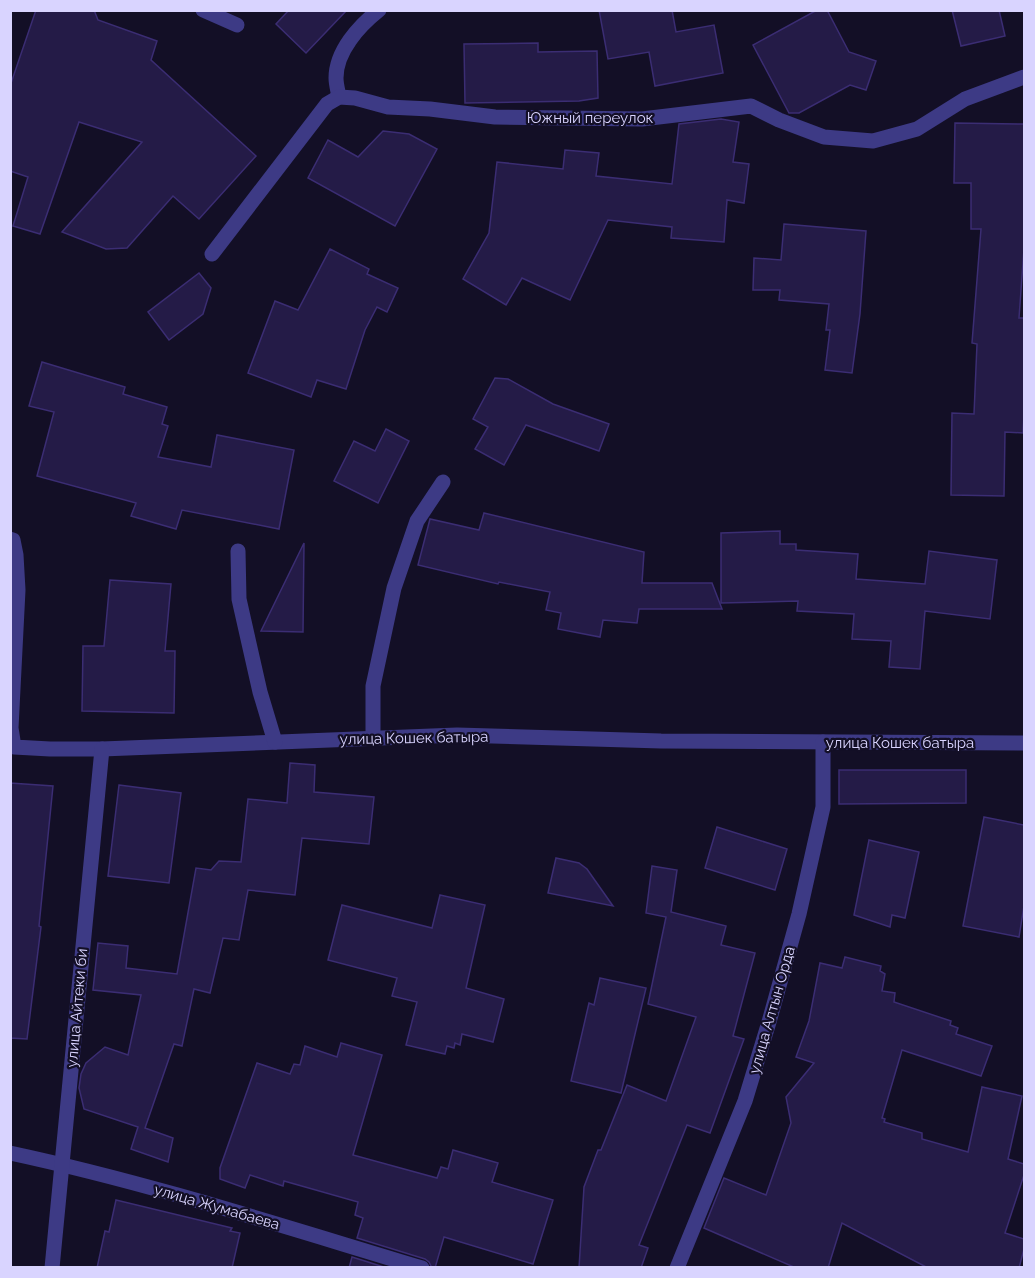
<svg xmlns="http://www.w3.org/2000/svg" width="1035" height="1278" viewBox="0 0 1035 1278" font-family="Raleway,sans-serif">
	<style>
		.building { fill: #241b47; stroke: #3b2d73; stroke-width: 1.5 }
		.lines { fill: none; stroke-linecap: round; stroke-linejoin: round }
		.minor { stroke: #3d3a85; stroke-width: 15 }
		.labels { text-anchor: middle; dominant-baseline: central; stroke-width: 4.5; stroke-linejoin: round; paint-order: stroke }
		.street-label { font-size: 15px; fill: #d9d4ff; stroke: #130f26 }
	</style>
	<rect width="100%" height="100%" fill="#130f26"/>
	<!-- building -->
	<g class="building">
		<polygon points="36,10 94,10 98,20 157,41 151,60 256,156 199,219 173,196 127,248 106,249 62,232 142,142 79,122 40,234 13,226 28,177 10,171 10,86"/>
		<polygon points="289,10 347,10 306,53 276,24"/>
		<polygon points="599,10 672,10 676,32 714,25 723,73 655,86 649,52 608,59"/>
		<polygon points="817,10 827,10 849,52 876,61 866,90 850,85 799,113 789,113 753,45"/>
		<polygon points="952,10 999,10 1005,36 961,46"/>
		<polygon points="538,43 538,52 597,51 598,98 579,101 465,103 464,44"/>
		<polygon points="721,119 739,122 733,162 749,164 744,203 727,200 724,242 671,238 672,227 608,220 570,300 522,278 506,305 463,279 489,233 497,162 563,169 565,150 599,153 596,176 672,184 679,124"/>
		<polygon points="955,123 1024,124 1024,249 1019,318 1024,318 1024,415 1023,433 1005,432 1004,496 951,495 952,413 974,414 977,344 972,343 981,229 971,229 971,183 954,183"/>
		<polygon points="383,131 409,134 437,149 395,226 308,178 328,140 358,157"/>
		<polygon points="784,224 866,231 860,314 852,373 825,370 830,330 826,330 829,304 779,300 780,290 753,290 754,258 781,260"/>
		<polygon points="330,249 369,269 367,274 398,288 387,312 377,307 365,330 346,389 317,380 311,397 248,373 275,301 298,310"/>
		<polygon points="199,273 211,288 203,314 169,340 148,312"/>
		<polygon points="42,362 125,387 123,394 167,407 162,424 168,426 158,457 211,467 217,435 294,450 279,529 182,510 176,529 131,516 136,503 37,476 54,412 29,406"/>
		<polygon points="495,378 508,379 553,404 609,424 599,451 526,425 504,465 475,449 488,427 473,419"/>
		<polygon points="386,429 409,441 378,503 334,481 354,441 375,451"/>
		<polygon points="484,513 644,552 642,583 712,583 722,609 639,609 637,623 603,620 600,637 558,629 561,613 546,610 550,592 499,582 498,584 418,565 430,519 479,530"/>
		<polygon points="780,531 780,544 796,544 796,550 858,554 856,579 925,584 929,551 997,560 990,619 925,611 920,669 889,667 891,641 852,639 854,614 797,611 798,601 721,603 721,533"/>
		<polygon points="304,543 303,632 261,631"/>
		<polygon points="110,580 171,584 165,651 175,651 174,713 82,711 83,646 104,646"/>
		<polygon points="290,763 315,765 314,792 374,797 369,844 302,838 295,895 248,890 239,940 223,938 210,993 194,989 182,1046 174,1044 145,1128 173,1138 168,1162 131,1149 138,1127 84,1109 79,1088 81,1074 86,1063 105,1047 128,1055 141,995 93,990 98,943 128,946 126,968 177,974 196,868 211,870 219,861 241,862 248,799 287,803"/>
		<polygon points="839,770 966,770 966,803 839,804"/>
		<polygon points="10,783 53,786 39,926 41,927 27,1039 10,1038"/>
		<polygon points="119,785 181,793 169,883 108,876"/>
		<polygon points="984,817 1024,825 1024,906 1019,937 963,926"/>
		<polygon points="717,827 787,849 775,890 705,868"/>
		<polygon points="869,840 919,852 905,918 892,915 890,927 854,915"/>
		<polygon points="556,858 579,863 587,869 613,906 548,893"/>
		<polygon points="652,866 677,870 671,912 726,926 721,945 755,953 733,1036 744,1039 710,1133 687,1125 639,1245 648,1248 641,1268 579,1268 584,1187 598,1150 601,1150 627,1085 666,1101 696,1017 648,1004 666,917 646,913"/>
		<polygon points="440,895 485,905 466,988 504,999 493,1042 462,1034 460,1045 455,1043 454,1048 447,1046 445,1054 406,1045 417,1002 392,996 397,978 328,960 342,905 432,928"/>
		<polygon points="845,957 881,966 880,971 885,974 882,991 895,993 894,1002 951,1021 950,1025 958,1028 956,1034 992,1046 981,1076 902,1050 882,1118 885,1119 884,1122 922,1133 922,1139 968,1152 982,1087 1022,1096 1008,1159 1024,1164 1024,1175 1005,1233 1024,1239 1024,1249 1019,1268 928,1268 842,1223 828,1268 796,1268 704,1228 724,1178 766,1195 791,1123 786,1097 814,1063 796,1057 809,1021 820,963 842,968"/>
		<polygon points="600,978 646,988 621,1093 571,1081 589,1003 594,1005"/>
		<polygon points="341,1043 382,1055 353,1155 437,1178 441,1167 448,1169 453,1150 498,1163 492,1182 553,1200 533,1264 444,1237 435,1268 432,1268 429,1262 425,1259 357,1238 363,1218 355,1215 358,1202 284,1181 283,1186 250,1175 245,1188 220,1179 220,1168 257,1063 290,1074 294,1064 300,1065 305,1046 337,1057"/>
		<polygon points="116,1200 232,1228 230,1231 240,1233 232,1268 97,1268 105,1231 109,1232"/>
		<polygon points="352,1257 368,1262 387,1268 349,1268"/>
	</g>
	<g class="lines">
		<!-- minor -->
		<g class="minor">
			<polyline points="203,10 237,25"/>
			<path d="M339,97c-1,-6 -3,-13 -3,-19 0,-27 23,-52 43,-68"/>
			<polyline points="212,254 327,104 339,97 355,98 388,107 430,109 495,117 642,119 751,106 779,120 824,137 873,141 917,129 965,99 1024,77"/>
			<polyline points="10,539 13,540 16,555 18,590 11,728 14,747 50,749 102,749 457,735 661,741 1024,743"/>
			<polyline points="238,551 239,599 260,692 275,742"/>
			<polyline points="373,738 373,686 394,588 417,521 443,482"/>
			<path d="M10,1153c140,30 275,74 412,115"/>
			<polyline points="52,1268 102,749"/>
			<polyline points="677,1268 745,1101 769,1022 799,914 823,807 823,742"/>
		</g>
	</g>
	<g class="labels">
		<!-- street labels -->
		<g class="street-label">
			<text x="590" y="118">Южный переулок</text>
			<text transform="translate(414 738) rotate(-1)">улица Кошек батыра</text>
			<text x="900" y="743">улица Кошек батыра</text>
			<text transform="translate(77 1008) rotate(-85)">улица Айтеки би</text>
			<text transform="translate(772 1010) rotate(-74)">улица Алтын Орда</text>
			<text transform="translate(217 1207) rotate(16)">улица Жумабаева</text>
		</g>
	</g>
	<!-- border -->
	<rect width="1035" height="1278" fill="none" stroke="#d9d4ff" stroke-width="24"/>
</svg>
